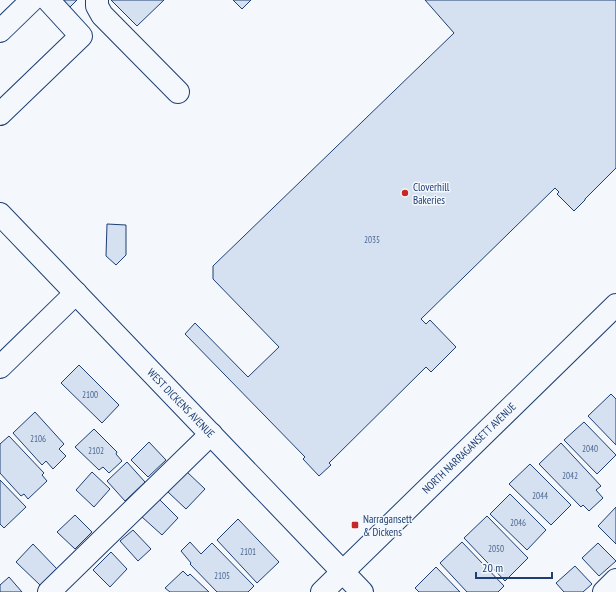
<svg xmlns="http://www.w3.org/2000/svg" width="616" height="592" viewBox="0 0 616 592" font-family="'PT Sans Narrow',sans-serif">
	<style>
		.building { fill: #d5e0f0; stroke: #1d3f73 }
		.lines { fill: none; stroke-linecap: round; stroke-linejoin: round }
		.minor-casing { stroke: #1d3f73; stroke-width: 24 }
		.minor { stroke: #f4f7fb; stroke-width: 22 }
		.poi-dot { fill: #c62828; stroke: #f4f7fb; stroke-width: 1.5 }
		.labels { text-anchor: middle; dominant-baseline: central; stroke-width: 3; stroke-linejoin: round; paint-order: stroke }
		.number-label { font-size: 9px; fill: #4b6792 }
		.poi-label { font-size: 11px; fill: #1d3f73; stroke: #f4f7fb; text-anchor: start }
		.street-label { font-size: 11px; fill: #1d3f73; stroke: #f4f7fb }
	</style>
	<rect width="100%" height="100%" fill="#f4f7fb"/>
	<!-- building -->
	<g class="building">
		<polygon points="62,0 77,0 70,7"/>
		<polygon points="111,0 164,0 137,26"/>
		<polygon points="233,0 251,0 242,9"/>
		<polygon points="425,0 616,0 616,168 585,199 585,200 574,211 557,194 559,192 555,188 421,319 426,324 430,320 456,347 431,372 426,367 329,463 331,465 319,476 303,459 305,457 185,334 195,323 248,377 279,347 213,279 213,266 454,33"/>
		<polygon points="107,224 126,225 126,255 116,265 106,256"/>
		<polygon points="79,365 119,405 102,423 61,383"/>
		<polygon points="611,394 616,399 616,445 588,416"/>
		<polygon points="35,412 64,444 59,449 66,456 53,469 46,461 42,465 13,433"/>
		<polygon points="584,422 616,455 597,474 564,440"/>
		<polygon points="94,429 117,452 116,454 122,461 109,473 103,467 99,470 75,447"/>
		<polygon points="9,436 44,473 42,475 47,481 28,499 24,494 21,496 0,473 0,444"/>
		<polygon points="149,442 166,460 148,477 131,460"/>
		<polygon points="561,443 601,486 596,490 603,498 589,511 583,505 581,507 539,464"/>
		<polygon points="127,462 145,482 125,501 107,481"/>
		<polygon points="530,464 571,505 551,525 509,484"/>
		<polygon points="92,472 110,489 94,507 76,490"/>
		<polygon points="187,472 205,489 186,509 168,492"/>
		<polygon points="0,480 26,507 4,528 0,524"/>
		<polygon points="510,494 546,530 527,550 490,514"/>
		<polygon points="159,499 178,518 162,535 142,517"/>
		<polygon points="616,507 616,544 598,526"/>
		<polygon points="75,515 92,532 75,549 57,532"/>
		<polygon points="487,516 528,558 505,581 464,538"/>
		<polygon points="238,519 279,562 257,583 217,540"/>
		<polygon points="133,530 151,549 138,561 120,541"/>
		<polygon points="190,542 201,554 212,543 254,586 248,592 217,592 190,564 191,563 181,551"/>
		<polygon points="462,542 504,586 498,592 467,592 440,563"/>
		<polygon points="598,543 616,561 599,576 582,558"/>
		<polygon points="33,544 57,569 40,585 16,562"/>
		<polygon points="111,552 127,569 110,587 93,570"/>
		<polygon points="575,566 592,584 583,592 564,592 556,583"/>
		<polygon points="436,567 460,592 419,592 415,588"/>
		<polygon points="183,571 188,576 190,574 209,592 170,592 165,588"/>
		<polygon points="9,577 22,592 0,592 0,585"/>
	</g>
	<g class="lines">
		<defs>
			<g id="minor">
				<polyline points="97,0 97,6 102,15 178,92"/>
				<polyline points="0,31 32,0"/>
				<polyline points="0,114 81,36 48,0"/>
				<polyline points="0,214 362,592"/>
				<polyline points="0,367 76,293"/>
				<polyline points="49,592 211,434"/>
				<polyline points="322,592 616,305"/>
				<polyline points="604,592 616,580"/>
			</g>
		</defs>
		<!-- minor casing -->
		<use href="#minor" class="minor-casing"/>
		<!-- minor -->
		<use href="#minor" class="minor"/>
	</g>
	<!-- markers -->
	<g class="poi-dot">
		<circle cx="405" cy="193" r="4"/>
		<rect x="351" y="521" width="8" height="8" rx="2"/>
	</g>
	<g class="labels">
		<!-- number labels -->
		<g class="number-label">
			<text x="372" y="239">2035</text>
			<text x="90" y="394">2100</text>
			<text x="38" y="438">2106</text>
			<text x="590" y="448">2040</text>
			<text x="96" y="450">2102</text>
			<text x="570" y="475">2042</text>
			<text x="540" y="495">2044</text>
			<text x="518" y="522">2046</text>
			<text x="496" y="548">2050</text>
			<text x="248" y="551">2101</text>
			<text x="222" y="575">2105</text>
		</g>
		<!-- poi labels -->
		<g class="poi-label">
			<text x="413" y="187">Cloverhill<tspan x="413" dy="13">Bakeries</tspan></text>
			<text x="363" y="519">Narragansett<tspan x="363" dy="13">&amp; Dickens</tspan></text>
		</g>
		<!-- street labels -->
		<g class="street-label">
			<text transform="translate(181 403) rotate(46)">WEST DICKENS AVENUE</text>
			<text transform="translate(469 448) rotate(-44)">NORTH NARRAGANSETT AVENUE</text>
		</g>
	</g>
	<!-- scale -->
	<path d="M476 572v6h76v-6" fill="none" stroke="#1d3f73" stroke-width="2"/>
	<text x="482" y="572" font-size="12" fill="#1d3f73" stroke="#f4f7fb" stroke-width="3" paint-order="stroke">20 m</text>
</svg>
